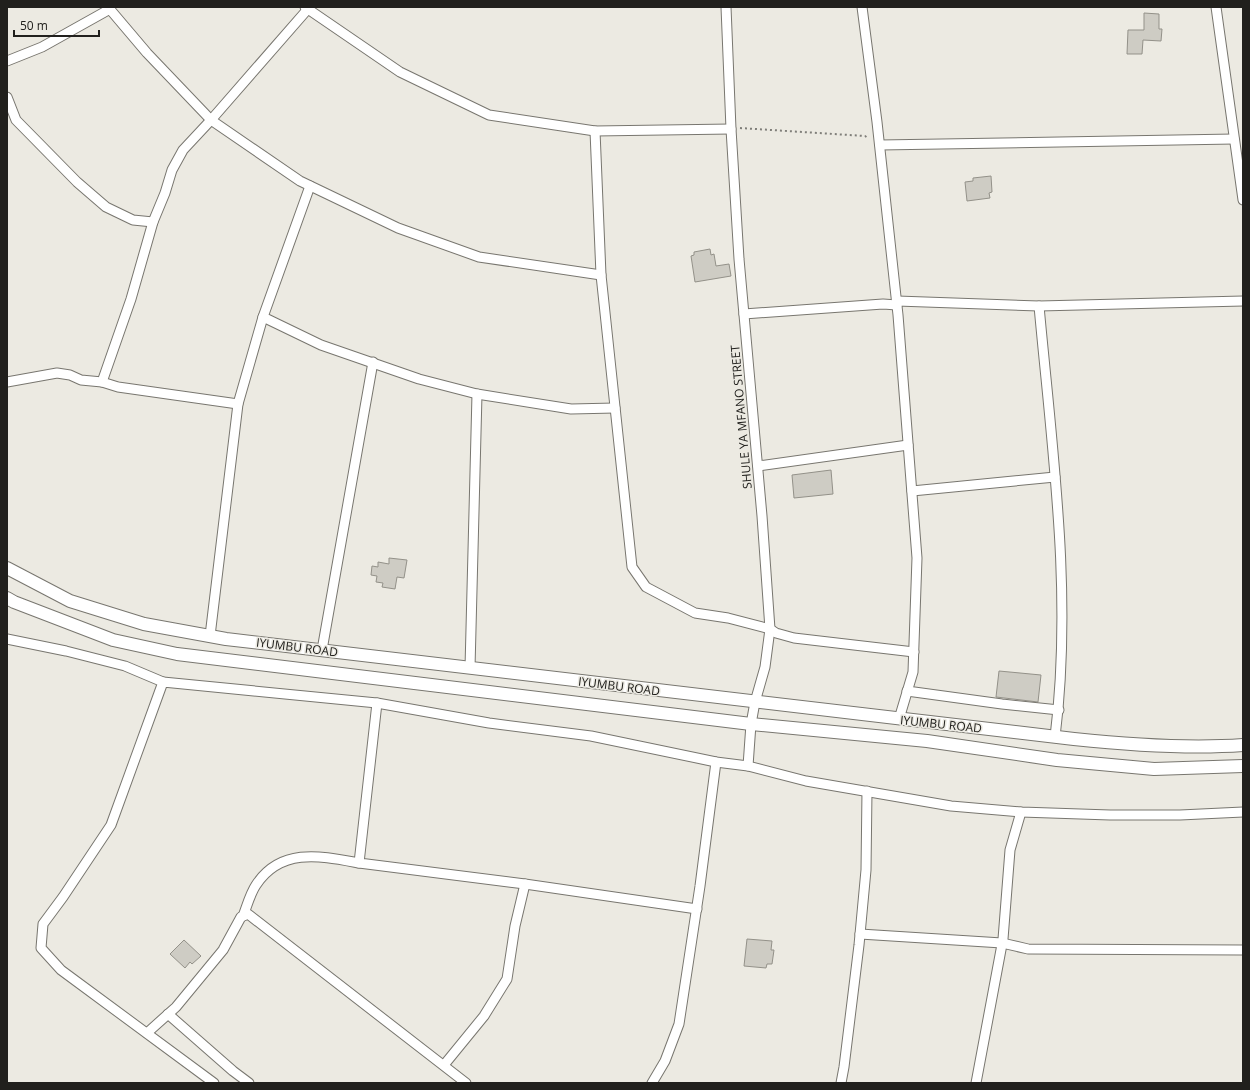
<svg xmlns="http://www.w3.org/2000/svg" width="1250" height="1090" viewBox="0 0 1250 1090" font-family="'Open Sans',sans-serif">
	<style>
		.building { fill: #ceccc4; stroke: #939189 }
		.lines { fill: none; stroke-linecap: round; stroke-linejoin: round }
		.street-casing { stroke: #78766f; stroke-width: 11 }
		.secondary-casing { stroke: #78766f; stroke-width: 14 }
		.path { stroke: #7f7e79; stroke-width: 2; stroke-dasharray: 2 3; stroke-linecap: butt }
		.street { stroke: #fff; stroke-width: 9 }
		.secondary { stroke: #fff; stroke-width: 12 }
		.labels { text-anchor: middle; dominant-baseline: central; stroke-width: 3; stroke-linejoin: round; paint-order: stroke }
		.street-label { font-size: 12px; fill: #21201d; stroke: #eceae2 }
	</style>
	<rect width="100%" height="100%" fill="#eceae2"/>
	<!-- building -->
	<g class="building">
		<polygon points="1144,13 1159,14 1159,29 1162,29 1161,41 1143,40 1142,54 1127,54 1128,30 1144,30"/>
		<polygon points="991,176 992,192 989,193 990,198 967,201 965,182 973,181 973,178"/>
		<polygon points="710,249 711,255 714,254 716,266 729,264 731,276 695,282 691,256 694,255 694,252"/>
		<polygon points="831,470 833,494 794,498 792,475"/>
		<polygon points="389,558 407,560 404,578 397,577 395,589 382,587 383,583 376,582 377,576 371,575 372,566 378,567 378,562 389,564"/>
		<polygon points="999,671 1041,675 1038,702 996,697"/>
		<polygon points="747,939 772,941 771,950 774,950 772,964 767,964 766,968 744,966"/>
		<polygon points="184,940 201,956 192,964 190,962 185,968 170,954"/>
	</g>
	<g class="lines">
		<defs>
			<g id="street">
				<polyline points="108,7 147,53 211,120 300,181 398,228 479,257 601,275"/>
				<polyline points="305,7 400,72 489,115 595,131 731,129"/>
				<polyline points="726,7 731,129 739,259 762,516 770,629 765,667 755,702 751,724 748,766"/>
				<polyline points="862,7 877,122 898,315 917,558 913,672 899,719"/>
				<polyline points="1216,7 1243,200"/>
				<polyline points="7,61 42,47 110,9"/>
				<polyline points="7,97 16,120 77,182 106,207 133,220 153,222"/>
				<polyline points="595,131 601,275 632,567 646,587 695,613 728,618 770,629 776,633 794,638 914,652"/>
				<polyline points="880,145 1234,139"/>
				<polyline points="310,186 263,317 321,345 419,379 477,394 571,409 615,408"/>
				<polyline points="897,301 1039,306 1243,301"/>
				<path d="M1039,306c13,143 34,288 16,431"/>
				<polyline points="744,314 883,304 897,305"/>
				<polyline points="7,382 57,373 70,375 81,380 102,382"/>
				<polyline points="238,404 118,387 102,382 131,299 153,222 165,193 172,170 183,150 211,120 307,10"/>
				<polyline points="758,466 908,445"/>
				<polyline points="912,491 1055,477"/>
				<polyline points="210,636 238,404 263,317"/>
				<polyline points="7,639 66,651 125,666 163,682"/>
				<polyline points="322,650 373,362"/>
				<polyline points="470,668 477,394"/>
				<polyline points="907,691 1002,704 1059,710"/>
				<polyline points="377,703 359,863 525,884 697,909"/>
				<path d="M243,916c4,-10 7,-22 13,-31 25,-38 65,-29 103,-22"/>
				<polyline points="860,934 1002,943 1028,949 1243,950"/>
				<polyline points="168,1014 233,1071 249,1083"/>
				<polyline points="147,1033 176,1007 223,950 241,917 248,914 466,1083"/>
				<polyline points="444,1065 484,1016 507,979 515,926 525,884"/>
				<polyline points="214,1083 61,970 41,948 43,924 63,897 111,825 163,682 377,703 489,723 591,736 716,762 748,766 806,781 951,806 1021,812 1110,815 1180,815 1243,812"/>
				<polyline points="652,1083 665,1061 679,1024 700,886 716,762"/>
				<polyline points="841,1083 844,1067 859,945 866,870 867,791"/>
				<polyline points="976,1083 1003,939 1010,850 1021,812"/>
			</g>
			<g id="secondary">
				<path d="M7,568l63,33 74,23 82,15 848,100c57,6 113,10 169,6"/>
				<polyline points="7,598 14,602 113,640 177,654 751,724 927,741 1057,760 1154,769 1243,766"/>
			</g>
		</defs>
		<!-- street casing -->
		<use href="#street" class="street-casing"/>
		<!-- secondary casing -->
		<use href="#secondary" class="secondary-casing"/>
		<!-- path -->
		<polyline class="path" points="740,128 865,136 868,138"/>
		<!-- street -->
		<use href="#street" class="street"/>
		<!-- secondary -->
		<use href="#secondary" class="secondary"/>
	</g>
	<g class="labels">
		<!-- street labels -->
		<g class="street-label">
			<text transform="translate(741 417) rotate(-95)">SHULE YA MFANO STREET</text>
			<text transform="translate(297 647) rotate(7)">IYUMBU ROAD</text>
			<text transform="translate(619 686) rotate(7)">IYUMBU ROAD</text>
			<text transform="translate(941 724) rotate(6)">IYUMBU ROAD</text>
		</g>
	</g>
	<!-- border -->
	<rect width="1250" height="1090" fill="none" stroke="#21201d" stroke-width="16"/>
	<!-- scale -->
	<path d="M14 30v6h85v-6" fill="none" stroke="#21201d" stroke-width="2"/>
	<text x="20" y="30" font-size="12" fill="#21201d" stroke="#eceae2" stroke-width="3" paint-order="stroke">50 m</text>
</svg>
